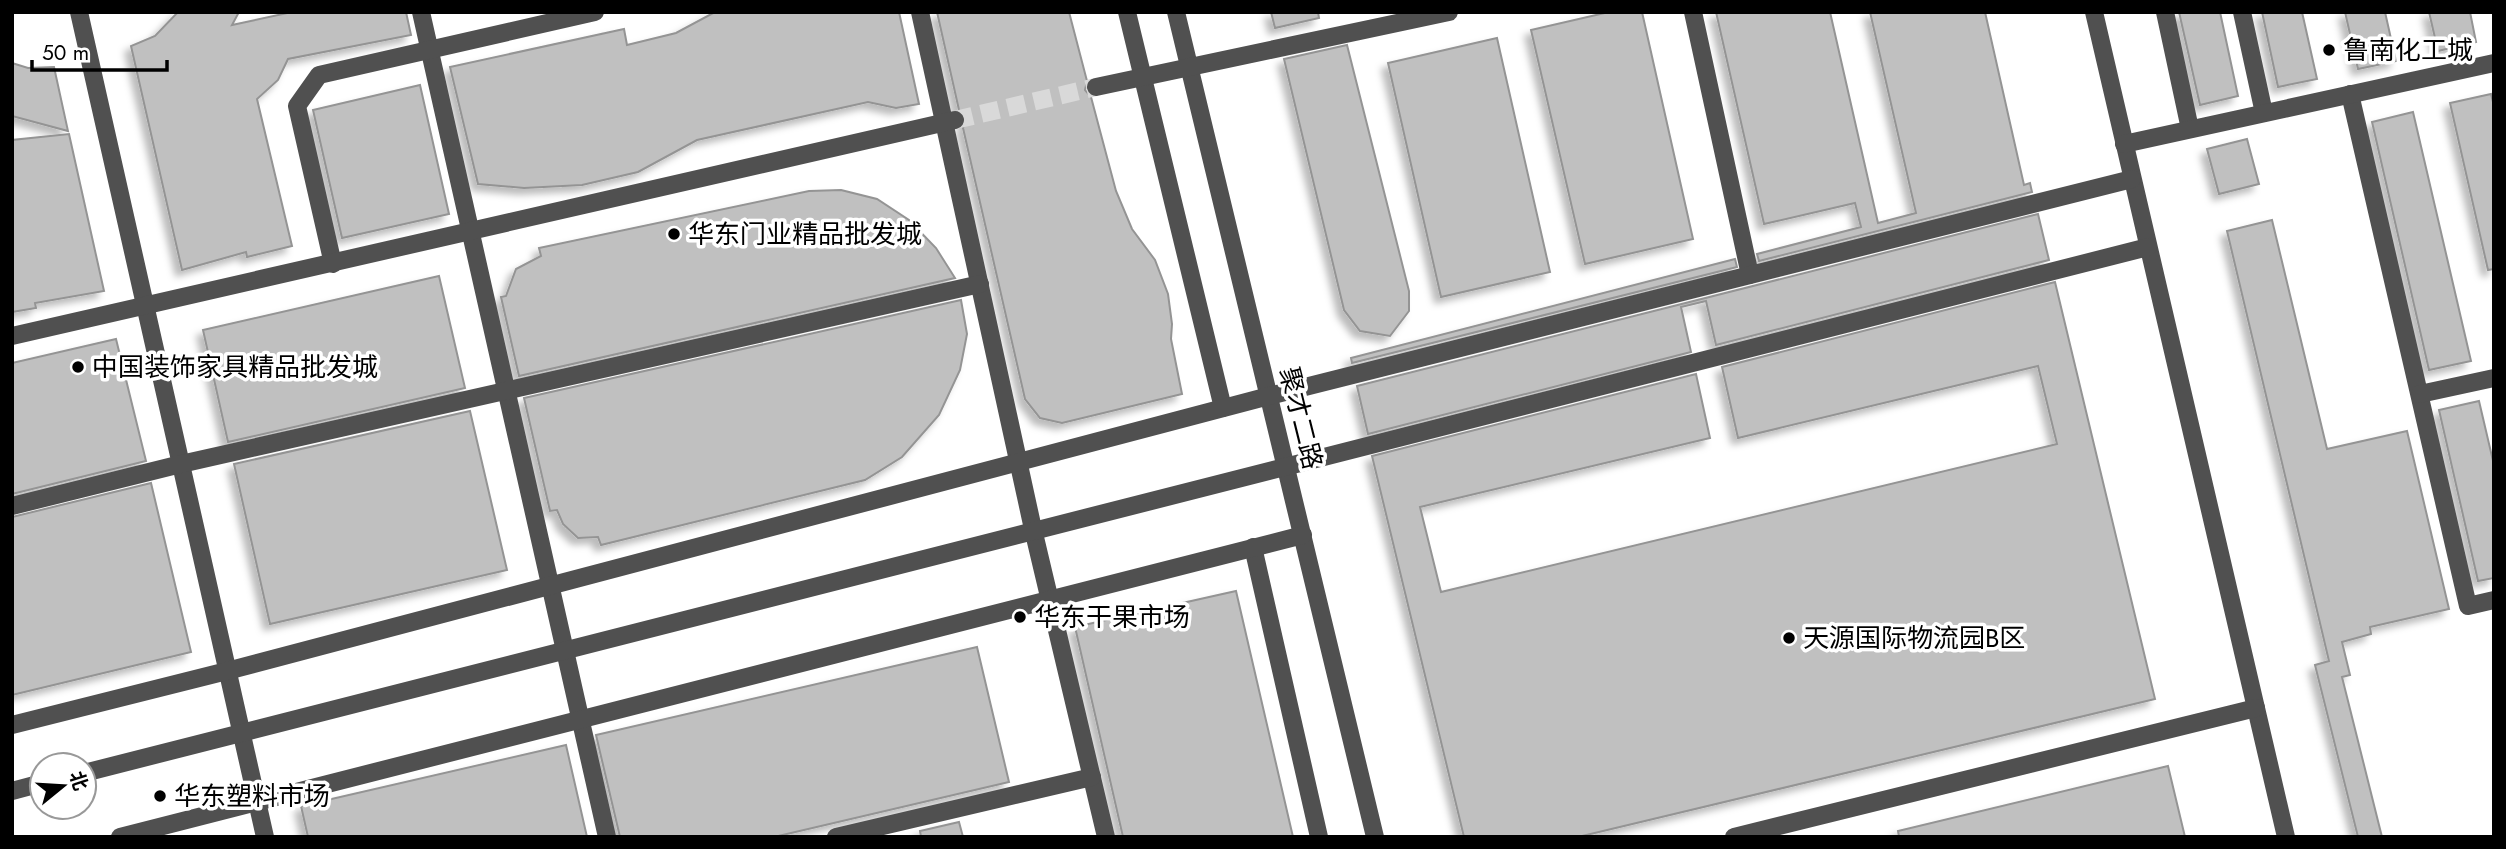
<svg xmlns="http://www.w3.org/2000/svg" width="2506" height="849" viewBox="0 0 2506 849" font-family="Jost,'Noto Sans SC',sans-serif">
	<style>
		.building { fill: #c0c0c0; stroke: #949494; stroke-width: 2; filter: url(#shadow) }
		.lines { fill: none; stroke-linecap: round; stroke-linejoin: round }
		.minor-tunnel { stroke: #d9d9d9; stroke-width: 18; stroke-dasharray: 18 9; stroke-linecap: butt }
		.minor { stroke: #505050; stroke-width: 18 }
		.poi-dot { fill: #000; stroke: #fff; stroke-width: 2.5 }
		.labels { text-anchor: middle; dominant-baseline: central; stroke-width: 7; stroke-linejoin: round; paint-order: stroke }
		.poi-label { font-size: 26px; fill: #000; stroke: #fff; text-anchor: start }
		.street-label { font-size: 26px; fill: #000; stroke: #fff }
	</style>
	<defs>
		<filter id="shadow"><feDropShadow dx="-6" dy="6" stdDeviation="3.5" flood-color="#0004"/></filter>
	</defs>
	<rect width="100%" height="100%" fill="#fff"/>
	<!-- building -->
	<g class="building">
		<polygon points="178,12 239,12 232,25 292,12 406,12 411,35 288,59 278,80 257,99 292,246 247,257 246,252 182,270 131,46 155,36"/>
		<polygon points="715,12 899,12 919,104 896,108 868,102 697,140 638,172 582,185 524,188 478,184 450,67 624,29 627,45 676,33"/>
		<polygon points="937,12 1069,12 1087,81 1085,90 1091,97 1116,191 1132,229 1155,260 1168,294 1172,324 1171,339 1182,394 1062,423 1040,418 1025,399 963,128 966,118 959,110"/>
		<polygon points="1271,12 1318,12 1319,18 1275,28"/>
		<polygon points="1609,12 1642,12 1693,239 1585,264 1531,30"/>
		<polygon points="1716,12 1830,12 1878,223 1916,213 1870,12 1985,12 2024,185 2030,183 2032,192 1759,261 1757,254 1861,227 1855,203 1764,224"/>
		<polygon points="2179,12 2220,12 2238,96 2200,105"/>
		<polygon points="2262,12 2302,12 2317,79 2278,87"/>
		<polygon points="2345,12 2385,12 2396,61 2358,69"/>
		<polygon points="2429,12 2470,12 2476,42 2438,51"/>
		<polygon points="1497,38 1550,272 1441,297 1388,63"/>
		<polygon points="1347,45 1409,291 1409,311 1390,336 1360,331 1344,310 1284,59"/>
		<polygon points="12,63 28,68 54,67 68,131 12,116"/>
		<polygon points="420,85 449,214 342,238 313,110"/>
		<polygon points="2491,94 2494,106 2494,269 2488,270 2450,103"/>
		<polygon points="2413,112 2471,361 2429,370 2372,122"/>
		<polygon points="69,134 104,291 35,303 36,308 12,312 12,140"/>
		<polygon points="2247,139 2259,184 2219,194 2207,149"/>
		<polygon points="841,190 877,199 909,220 936,248 955,278 519,376 501,297 506,296 516,269 541,256 539,248 809,191"/>
		<polygon points="2038,214 2049,260 1716,345 1706,301 1681,307 1691,352 1368,434 1357,386"/>
		<polygon points="2272,220 2327,449 2407,431 2449,609 2370,627 2371,634 2342,642 2350,675 2342,677 2382,837 2358,837 2315,665 2329,661 2227,231"/>
		<polygon points="1735,259 1737,267 1352,363 1351,358"/>
		<polygon points="439,276 465,388 228,442 203,330"/>
		<polygon points="2055,282 2155,699 1578,837 1464,837 1372,456 1696,374 1710,438 1420,507 1441,592 2057,444 2038,366 1738,438 1722,367"/>
		<polygon points="961,300 967,334 960,370 939,415 902,457 865,480 601,545 598,537 578,538 563,524 557,510 550,511 524,398"/>
		<polygon points="116,339 146,461 12,494 12,363"/>
		<polygon points="2479,401 2494,465 2494,578 2478,581 2439,410"/>
		<polygon points="470,411 507,570 270,624 234,464"/>
		<polygon points="151,483 191,652 12,695 12,517"/>
		<polygon points="1236,591 1293,837 1123,837 1075,627"/>
		<polygon points="977,647 1009,782 774,837 620,837 596,735"/>
		<polygon points="566,745 587,837 308,837 301,806"/>
		<polygon points="2168,766 2185,837 1899,837 1898,831"/>
		<polygon points="959,822 963,837 921,837 920,831"/>
	</g>
	<g class="lines">
		<!-- minor-tunnel -->
		<polyline class="minor-tunnel" points="955,120 1096,87"/>
		<!-- minor -->
		<g class="minor">
			<polyline points="79,12 265,837"/>
			<polyline points="421,12 607,837"/>
			<polyline points="920,12 1033,529 1106,837"/>
			<polyline points="1127,12 1223,408"/>
			<polyline points="1176,12 1375,837"/>
			<polyline points="1693,12 1750,275"/>
			<polyline points="2094,12 2286,837"/>
			<polyline points="2165,12 2190,129"/>
			<polyline points="2242,12 2264,113"/>
			<polyline points="1096,87 1449,12"/>
			<polyline points="2350,94 2468,606 2494,600"/>
			<polyline points="2124,144 2494,63"/>
			<polyline points="333,264 297,106 319,75 595,12"/>
			<polyline points="12,336 955,120"/>
			<polyline points="2420,394 2494,378"/>
			<polyline points="12,506 181,464 980,284"/>
			<polyline points="1253,547 1319,837"/>
			<polyline points="12,725 227,671 1269,396 2132,179"/>
			<polyline points="84,773 2148,247"/>
			<polyline points="12,791 42,783"/>
			<polyline points="120,837 1303,535"/>
			<polyline points="836,837 1092,777"/>
			<polyline points="1734,837 2256,708"/>
		</g>
	</g>
	<!-- markers -->
	<g class="poi-dot">
		<circle cx="2329" cy="50" r="7"/>
		<circle cx="674" cy="234" r="7"/>
		<circle cx="78" cy="367" r="7"/>
		<circle cx="1020" cy="617" r="7"/>
		<circle cx="1789" cy="638" r="7"/>
		<circle cx="160" cy="796" r="7"/>
	</g>
	<g class="labels">
		<!-- poi labels -->
		<g class="poi-label">
			<text x="2343" y="50">鲁南化工城</text>
			<text x="688" y="234">华东门业精品批发城</text>
			<text x="92" y="367">中国装饰家具精品批发城</text>
			<text x="1034" y="617">华东干果市场</text>
			<text x="1803" y="638">天源国际物流园B区</text>
			<text x="174" y="796">华东塑料市场</text>
		</g>
		<!-- street labels -->
		<g class="street-label">
			<text transform="translate(1301 418) rotate(76)">聚才二路</text>
		</g>
	</g>
	<!-- border -->
	<rect width="2506" height="849" fill="none" stroke="#000000" stroke-width="28"/>
	<!-- north arrow -->
	<g transform="translate(63 786) rotate(72)"><circle r="33" fill="#ffffff" stroke="#999999" stroke-width="2"/>
	<path d="M0-5L12 26L0 18L-12 26Z" fill="#000000"/>
	<text y="-10" font-size="19" font-weight="bold" text-anchor="middle" fill="#000000">北</text>
	</g>
	<!-- scale -->
	<path d="M32 60v10h135v-10" fill="none" stroke="#000000" stroke-width="3.5"/>
	<text x="42" y="60" font-size="21" fill="#000000" stroke="#ffffff" stroke-width="5" paint-order="stroke">50 m</text>
</svg>
